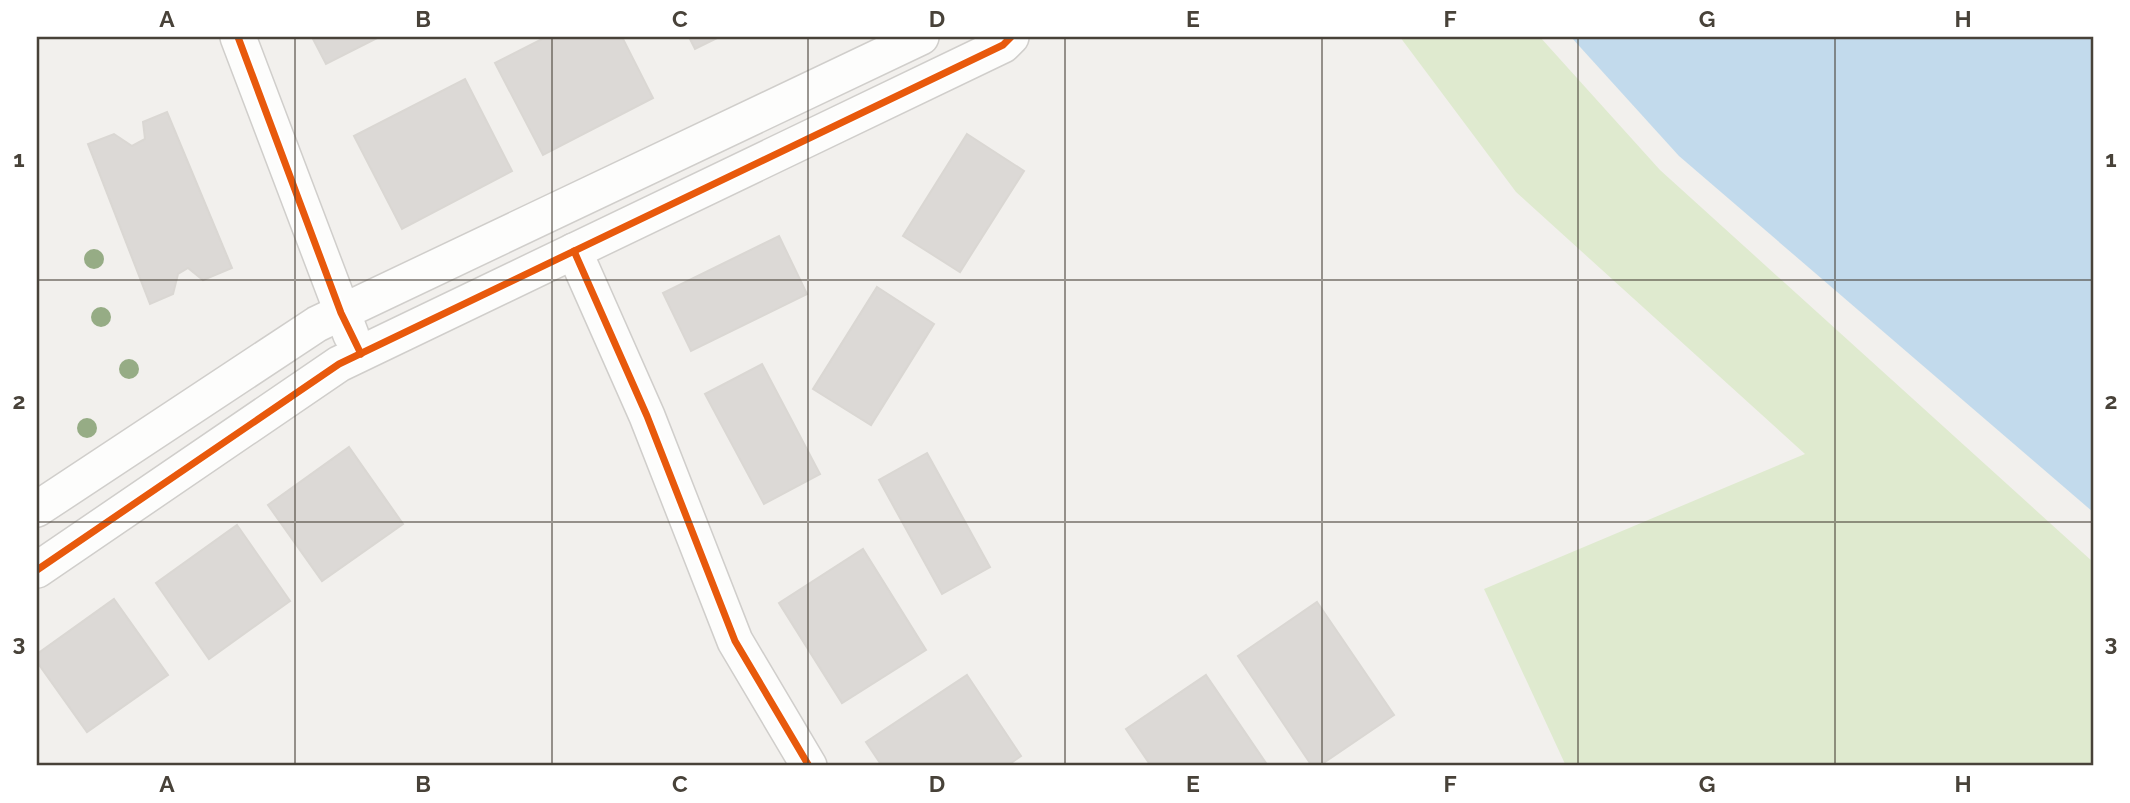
<svg xmlns="http://www.w3.org/2000/svg" width="2130" height="803" viewBox="0 0 2130 803" font-family="Raleway,sans-serif">
	<style>
		.green { fill: #dfeacf }
		.water { fill: #c2daec }
		.building { fill: #dcd9d6; stroke: #dad7d3; stroke-width: 2 }
		.lines { fill: none; stroke-linecap: round; stroke-linejoin: round }
		.minor-casing { stroke: #d0cecb; stroke-width: 38 }
		.minor { stroke: #fdfdfc; stroke-width: 35 }
		.cycleway-casing { stroke: #fff; stroke-width: 11 }
		.cycleway { stroke: #e8590c; stroke-width: 7 }
		.tree { fill: #96ac85 }
		.grid { fill: none; stroke: #484239; stroke-width: 2; stroke-opacity: 0.55 }
		.neatline { fill: none; stroke: #484239; stroke-width: 2.5 }
		.grid-label { font-size: 23px; text-anchor: middle; font-weight: bold; fill: #484239 }
	</style>
	<rect width="100%" height="100%" fill="#f2f0ed"/>
	<!-- green -->
	<polygon class="green" points="1400,37 1540,37 1660,170 2093,562 2093,766 1566,766 1484,589 1805,454 1516,192"/>
	<!-- water -->
	<polygon class="water" points="1571,37 2093,37 2093,512 1679,156"/>
	<!-- building -->
	<g class="building">
		<polygon points="312,37 379,37 326,64"/>
		<polygon points="546,37 622,37 653,98 543,155 495,63"/>
		<polygon points="689,37 719,37 695,49"/>
		<polygon points="465,79 512,171 402,229 354,136"/>
		<polygon points="167,112 232,268 203,280 188,268 178,274 173,294 150,304 88,144 114,134 132,146 145,139 143,122"/>
		<polygon points="967,134 1024,171 960,272 903,236"/>
		<polygon points="779,236 807,294 691,351 663,293"/>
		<polygon points="877,287 934,324 871,425 813,389"/>
		<polygon points="762,364 820,474 764,504 705,394"/>
		<polygon points="349,447 403,524 322,581 268,505"/>
		<polygon points="927,453 990,567 942,594 879,480"/>
		<polygon points="237,525 290,601 209,659 156,583"/>
		<polygon points="863,549 926,650 842,703 779,603"/>
		<polygon points="114,599 168,675 87,732 37,662 37,654"/>
		<polygon points="1317,602 1394,715 1319,766 1312,766 1238,656"/>
		<polygon points="967,675 1021,756 1007,766 882,766 866,742"/>
		<polygon points="1206,675 1268,766 1151,766 1126,729"/>
	</g>
	<g class="lines">
		<defs>
			<g id="minor">
				<polyline points="238,37 351,335"/>
				<polyline points="574,251 647,416 735,641 809,766"/>
				<polyline points="37,509 317,324 921,37"/>
				<polyline points="37,570 339,364 1003,45 1011,37"/>
			</g>
		</defs>
		<!-- minor casing -->
		<use href="#minor" class="minor-casing"/>
		<!-- minor -->
		<use href="#minor" class="minor"/>
		<defs>
			<g id="cycleway">
				<polyline points="238,37 341,313 361,354"/>
				<polyline points="574,251 647,416 735,641 809,766"/>
				<polyline points="37,570 339,364 1003,45 1011,37"/>
			</g>
		</defs>
		<!-- cycleway casing -->
		<use href="#cycleway" class="cycleway-casing"/>
		<!-- cycleway -->
		<use href="#cycleway" class="cycleway"/>
	</g>
	<!-- trees -->
	<g class="tree">
		<circle cx="94" cy="259" r="10"/>
		<circle cx="101" cy="317" r="10"/>
		<circle cx="129" cy="369" r="10"/>
		<circle cx="87" cy="428" r="10"/>
	</g>
	<!-- grid -->
	<path class="grid" d="M295,37v729M552,37v729M808,37v729M1065,37v729M1322,37v729M1578,37v729M1835,37v729M37,280h2056M37,522h2056"/>
	<!-- border -->
	<rect width="2130" height="803" fill="none" stroke="#ffffff" stroke-width="77"/>
	<rect x="38" y="38" width="2054" height="726" class="neatline"/>
	<g class="grid-label">
		<text x="167" y="27">A</text>
		<text x="423" y="27">B</text>
		<text x="680" y="27">C</text>
		<text x="937" y="27">D</text>
		<text x="1193" y="27">E</text>
		<text x="1450" y="27">F</text>
		<text x="1707" y="27">G</text>
		<text x="1963" y="27">H</text>
		<text x="19" y="167">1</text>
		<text x="2111" y="167">1</text>
		<text x="19" y="409">2</text>
		<text x="2111" y="409">2</text>
		<text x="19" y="651">3</text>
		<text x="2111" y="651">3</text>
		<text x="167" y="792">A</text>
		<text x="423" y="792">B</text>
		<text x="680" y="792">C</text>
		<text x="937" y="792">D</text>
		<text x="1193" y="792">E</text>
		<text x="1450" y="792">F</text>
		<text x="1707" y="792">G</text>
		<text x="1963" y="792">H</text>
	</g>
</svg>
